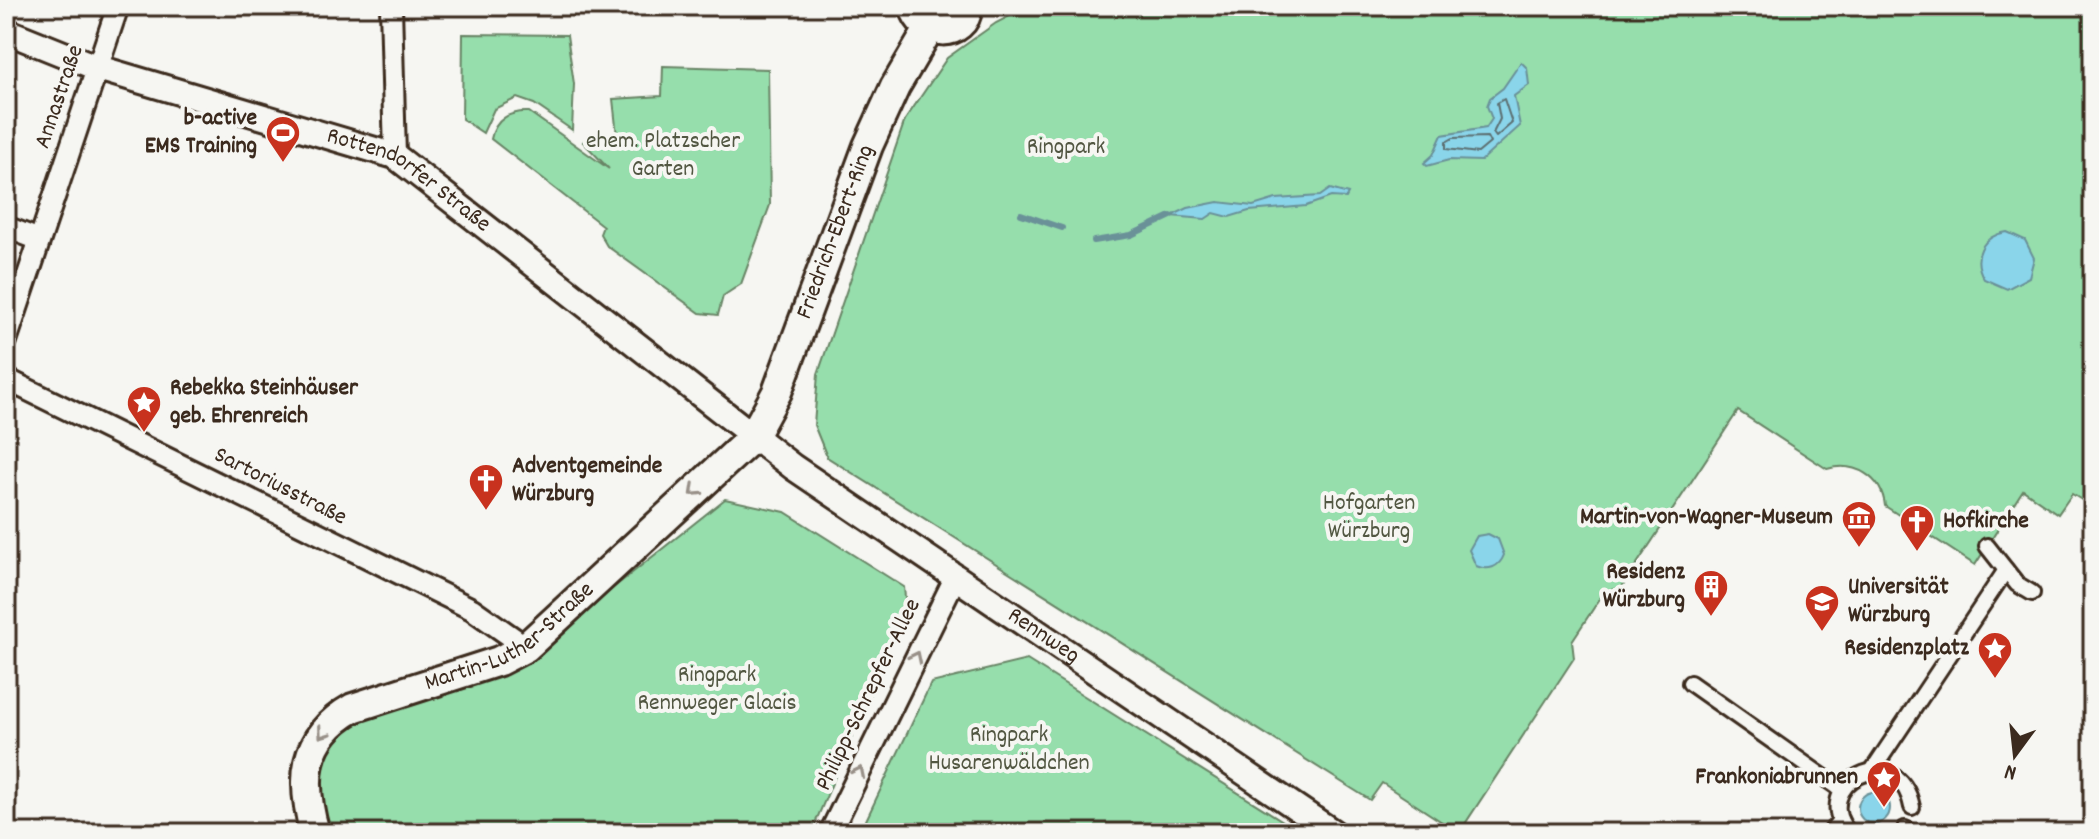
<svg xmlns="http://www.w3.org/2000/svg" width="2099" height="839" viewBox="0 0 2099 839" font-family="Dekko,sans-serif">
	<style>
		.green { fill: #96deac; stroke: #688465; stroke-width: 2 }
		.water { fill: #8ad5ea; stroke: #6a9198; stroke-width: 2 }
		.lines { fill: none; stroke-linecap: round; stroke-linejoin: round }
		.shore { stroke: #5b6e70; stroke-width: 2 }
		.stream { stroke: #6a9198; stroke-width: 6 }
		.pedestrian-casing { stroke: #3b2a1e; stroke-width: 20 }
		.minor-casing { stroke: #3b2a1e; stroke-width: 26 }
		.tertiary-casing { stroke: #3b2a1e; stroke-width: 30 }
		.secondary-casing { stroke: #3b2a1e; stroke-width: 34 }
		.pedestrian { stroke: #f6f6f2; stroke-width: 14 }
		.minor { stroke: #f6f6f2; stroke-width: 20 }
		.tertiary { stroke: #f6f6f2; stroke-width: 24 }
		.secondary { stroke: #f6f6f2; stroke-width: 28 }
		.oneway { stroke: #989088 }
		.labels { text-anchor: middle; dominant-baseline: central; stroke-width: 8; stroke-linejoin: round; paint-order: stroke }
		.street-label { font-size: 24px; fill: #3b2a1e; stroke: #f6f6f2 }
		.poi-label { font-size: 24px; font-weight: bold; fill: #3b2a1e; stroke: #f6f6f2; text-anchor: end }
		.park-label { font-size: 24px; fill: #525742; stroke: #f6f6f2 }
	</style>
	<rect width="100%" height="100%" fill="#f6f6f2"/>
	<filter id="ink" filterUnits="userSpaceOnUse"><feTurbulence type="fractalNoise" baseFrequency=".0125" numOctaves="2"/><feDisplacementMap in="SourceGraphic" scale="16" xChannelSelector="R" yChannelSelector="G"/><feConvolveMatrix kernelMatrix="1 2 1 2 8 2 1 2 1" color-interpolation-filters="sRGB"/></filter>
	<g filter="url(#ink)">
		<!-- green -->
		<g class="green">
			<path d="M1029,6h1064v501l-21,-13 -14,20 -35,-24 -48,75 -90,-59c-3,-29 -30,-45 -58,-37l-89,-58 -117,177 -16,3 -33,50 2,17 -115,175 -77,-50 -12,17 -543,-343 -13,-32 4,-51 87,-254 42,-62 49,-35z"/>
			<polygon points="463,34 567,35 574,84 572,130 534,104 517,98 494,109 483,133 462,119"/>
			<path d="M663,66l105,3 2,136 -29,79 -18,12 -5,19 -18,-2 -93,-67 -7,-12 3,-8 -112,-87c4,-20 19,-28 38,-27l80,57 -26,-27 7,-7 2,9 26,1 -5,-46 49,-3z"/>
			<polygon points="725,499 785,512 904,587 906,608 811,833 322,833 312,772 327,733 525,658"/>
			<polygon points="1027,660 1302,833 860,833 931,683"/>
		</g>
		<!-- water -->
		<g class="water">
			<polygon points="1521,62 1527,68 1529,85 1514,96 1520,126 1481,161 1449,160 1427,166 1424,163 1433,155 1442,135 1486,128 1492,119 1487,106 1490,98 1503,88"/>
			<polygon points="1330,189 1348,194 1346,198 1331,197 1306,206 1249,211 1229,217 1214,213 1205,219 1171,216 1188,208 1218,202 1253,206 1276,199 1320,196"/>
			<path d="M2007,232l18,8 9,18 -5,19 -22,12 -23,-10c-13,-22 -2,-43 23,-47z"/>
			<path d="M1488,534l10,5 6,16c-5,13 -16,16 -28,11l-7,-16 8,-14z"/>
			<circle cx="1874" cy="808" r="16"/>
		</g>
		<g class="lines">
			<!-- shore -->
			<g class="shore">
				<polygon points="1504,99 1512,123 1496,137 1493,133 1500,119 1497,103"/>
				<polygon points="1487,137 1490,143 1478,153 1446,149 1446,142 1453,138"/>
			</g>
			<!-- stream -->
			<g class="stream">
				<polyline points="1021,214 1062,228"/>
				<polyline points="1094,241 1131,235 1171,216"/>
			</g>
			<defs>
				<g id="pedestrian">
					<polyline points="1987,546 2017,584 2032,593"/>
					<polyline points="1690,683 1842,790"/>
					<polyline points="1872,771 2006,570"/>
					<polyline points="1905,829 1912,833"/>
					<polyline points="1830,833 1840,820"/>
					<path d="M1849,833c-43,-47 49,-97 63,-26"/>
				</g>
				<g id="minor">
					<polyline points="391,6 395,156"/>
					<polyline points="6,227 37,239"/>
					<polyline points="6,341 118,6"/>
					<polyline points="6,379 472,609 526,647"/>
					<polyline points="830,833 954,580"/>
				</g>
				<g id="tertiary">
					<path id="s1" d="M6,31l92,37 297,88 398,311 541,366"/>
				</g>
				<g id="secondary">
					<path d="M914,6c7,31 51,34 54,0"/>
					<path id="s2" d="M315,833c-15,-53 -13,-96 38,-125l146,-47 27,-14 226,-209 25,-46 91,-246 27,-59 34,-58"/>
				</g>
			</defs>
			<!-- pedestrian casing -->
			<use href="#pedestrian" class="pedestrian-casing"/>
			<!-- minor casing -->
			<use href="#minor" class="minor-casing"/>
			<!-- tertiary casing -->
			<use href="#tertiary" class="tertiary-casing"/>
			<!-- secondary casing -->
			<use href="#secondary" class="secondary-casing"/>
			<!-- pedestrian -->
			<use href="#pedestrian" class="pedestrian"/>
			<!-- minor -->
			<use href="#minor" class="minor"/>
			<!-- tertiary -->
			<use href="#tertiary" class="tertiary"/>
			<!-- secondary -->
			<use href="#secondary" class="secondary"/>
		</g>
		<!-- one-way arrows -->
		<defs><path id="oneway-chevron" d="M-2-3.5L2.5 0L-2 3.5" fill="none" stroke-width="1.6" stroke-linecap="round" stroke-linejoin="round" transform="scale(2)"/></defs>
		<g class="oneway">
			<use href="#oneway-chevron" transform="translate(695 491) rotate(137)"/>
			<use href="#oneway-chevron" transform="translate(916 657) rotate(-64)"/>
			<use href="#oneway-chevron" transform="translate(323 733) rotate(126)"/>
			<use href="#oneway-chevron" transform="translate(859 772) rotate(-64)"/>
		</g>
	</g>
	<!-- icons -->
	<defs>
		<symbol id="stadium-pin" viewBox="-11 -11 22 30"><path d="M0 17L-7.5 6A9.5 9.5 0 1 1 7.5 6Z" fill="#c8321e" stroke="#f6f6f2"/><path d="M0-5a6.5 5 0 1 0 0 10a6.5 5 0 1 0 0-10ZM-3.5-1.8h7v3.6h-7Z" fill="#fff"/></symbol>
		<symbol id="sight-pin" viewBox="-11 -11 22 30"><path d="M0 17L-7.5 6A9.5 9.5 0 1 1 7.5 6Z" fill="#c8321e" stroke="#f6f6f2"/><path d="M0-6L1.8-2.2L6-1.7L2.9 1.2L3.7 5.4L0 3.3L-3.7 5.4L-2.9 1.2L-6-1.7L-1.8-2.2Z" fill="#fff"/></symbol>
		<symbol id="church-pin" viewBox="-11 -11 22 30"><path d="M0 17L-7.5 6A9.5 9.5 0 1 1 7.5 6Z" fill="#c8321e" stroke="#f6f6f2"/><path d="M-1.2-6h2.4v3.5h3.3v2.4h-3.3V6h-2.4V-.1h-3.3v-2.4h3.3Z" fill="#fff"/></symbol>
		<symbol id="museum-pin" viewBox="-11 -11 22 30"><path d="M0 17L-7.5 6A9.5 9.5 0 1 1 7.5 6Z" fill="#c8321e" stroke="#f6f6f2"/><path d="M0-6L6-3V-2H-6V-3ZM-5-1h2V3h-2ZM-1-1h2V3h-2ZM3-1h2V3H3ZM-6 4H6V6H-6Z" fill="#fff"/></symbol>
		<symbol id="building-pin" viewBox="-11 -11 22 30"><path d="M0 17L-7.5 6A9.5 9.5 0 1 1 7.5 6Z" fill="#c8321e" stroke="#f6f6f2"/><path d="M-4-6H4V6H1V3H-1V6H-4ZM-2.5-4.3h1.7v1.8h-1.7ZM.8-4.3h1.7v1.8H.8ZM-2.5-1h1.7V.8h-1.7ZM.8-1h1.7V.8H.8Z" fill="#fff"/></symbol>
		<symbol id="university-pin" viewBox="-11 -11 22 30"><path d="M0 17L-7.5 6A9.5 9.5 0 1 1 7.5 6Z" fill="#c8321e" stroke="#f6f6f2"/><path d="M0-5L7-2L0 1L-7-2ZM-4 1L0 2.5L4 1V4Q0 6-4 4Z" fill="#fff"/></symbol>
	</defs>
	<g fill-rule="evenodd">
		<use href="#stadium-pin" x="263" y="113" width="40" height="54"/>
		<use href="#sight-pin" x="124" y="383" width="40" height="54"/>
		<use href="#church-pin" x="466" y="461" width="40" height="54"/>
		<use href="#museum-pin" x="1839" y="498" width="40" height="54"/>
		<use href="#church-pin" x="1897" y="502" width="40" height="54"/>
		<use href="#building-pin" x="1691" y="567" width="40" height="54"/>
		<use href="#university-pin" x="1802" y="582" width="40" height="54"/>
		<use href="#sight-pin" x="1975" y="629" width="40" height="54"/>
		<use href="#sight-pin" x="1864" y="758" width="40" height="54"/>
	</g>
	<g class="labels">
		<!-- street labels -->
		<g class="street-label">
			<text transform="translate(60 97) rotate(-71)">Annastraße</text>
			<text stroke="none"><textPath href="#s1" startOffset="432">Rottendorfer Straße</textPath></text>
			<text stroke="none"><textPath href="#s2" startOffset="858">Friedrich-Ebert-Ring</textPath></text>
			<text transform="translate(280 487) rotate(27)">Sartoriusstraße</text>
			<text stroke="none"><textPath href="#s2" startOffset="318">Martin-Luther-Straße</textPath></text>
			<text stroke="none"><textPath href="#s1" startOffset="1216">Rennweg</textPath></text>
			<text transform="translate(869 695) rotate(-64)">Philipp-Schrepfer-Allee</text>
		</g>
		<!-- poi labels -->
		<g class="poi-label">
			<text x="257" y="119">b-active<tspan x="257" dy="28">EMS Training</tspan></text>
			<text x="170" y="389" text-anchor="start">Rebekka Steinhäuser<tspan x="170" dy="28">geb. Ehrenreich</tspan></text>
			<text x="512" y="467" text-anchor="start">Adventgemeinde<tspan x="512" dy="28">Würzburg</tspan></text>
			<text x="1833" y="518">Martin-von-Wagner-Museum</text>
			<text x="1943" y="522" text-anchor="start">Hofkirche</text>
			<text x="1685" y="573">Residenz<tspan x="1685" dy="28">Würzburg</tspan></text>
			<text x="1848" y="588" text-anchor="start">Universität<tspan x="1848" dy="28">Würzburg</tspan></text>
			<text x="1969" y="649">Residenzplatz</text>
			<text x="1858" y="778">Frankoniabrunnen</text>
		</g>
		<!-- park labels -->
		<g class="park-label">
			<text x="663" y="142">ehem. Platzscher<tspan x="663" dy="28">Garten</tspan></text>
			<text x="1066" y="148">Ringpark</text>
			<text x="1369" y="504">Hofgarten<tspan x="1369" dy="28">Würzburg</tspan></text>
			<text x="717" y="676">Ringpark<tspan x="717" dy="28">Rennweger Glacis</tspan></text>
			<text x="1009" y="736">Ringpark<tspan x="1009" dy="28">Husarenwäldchen</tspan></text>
		</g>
	</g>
	<!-- margin -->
	<rect width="2099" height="839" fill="none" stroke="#f6f6f2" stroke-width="32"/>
	<rect x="16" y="16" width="2067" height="807" fill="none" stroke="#3b2a1e" stroke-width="3" filter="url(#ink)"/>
	<!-- north arrow -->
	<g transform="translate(2015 755) rotate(195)" stroke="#f6f6f2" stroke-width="6" paint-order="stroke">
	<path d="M0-6L14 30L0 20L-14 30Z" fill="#3b2a1e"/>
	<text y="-12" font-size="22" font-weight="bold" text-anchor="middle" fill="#3b2a1e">N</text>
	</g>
</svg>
